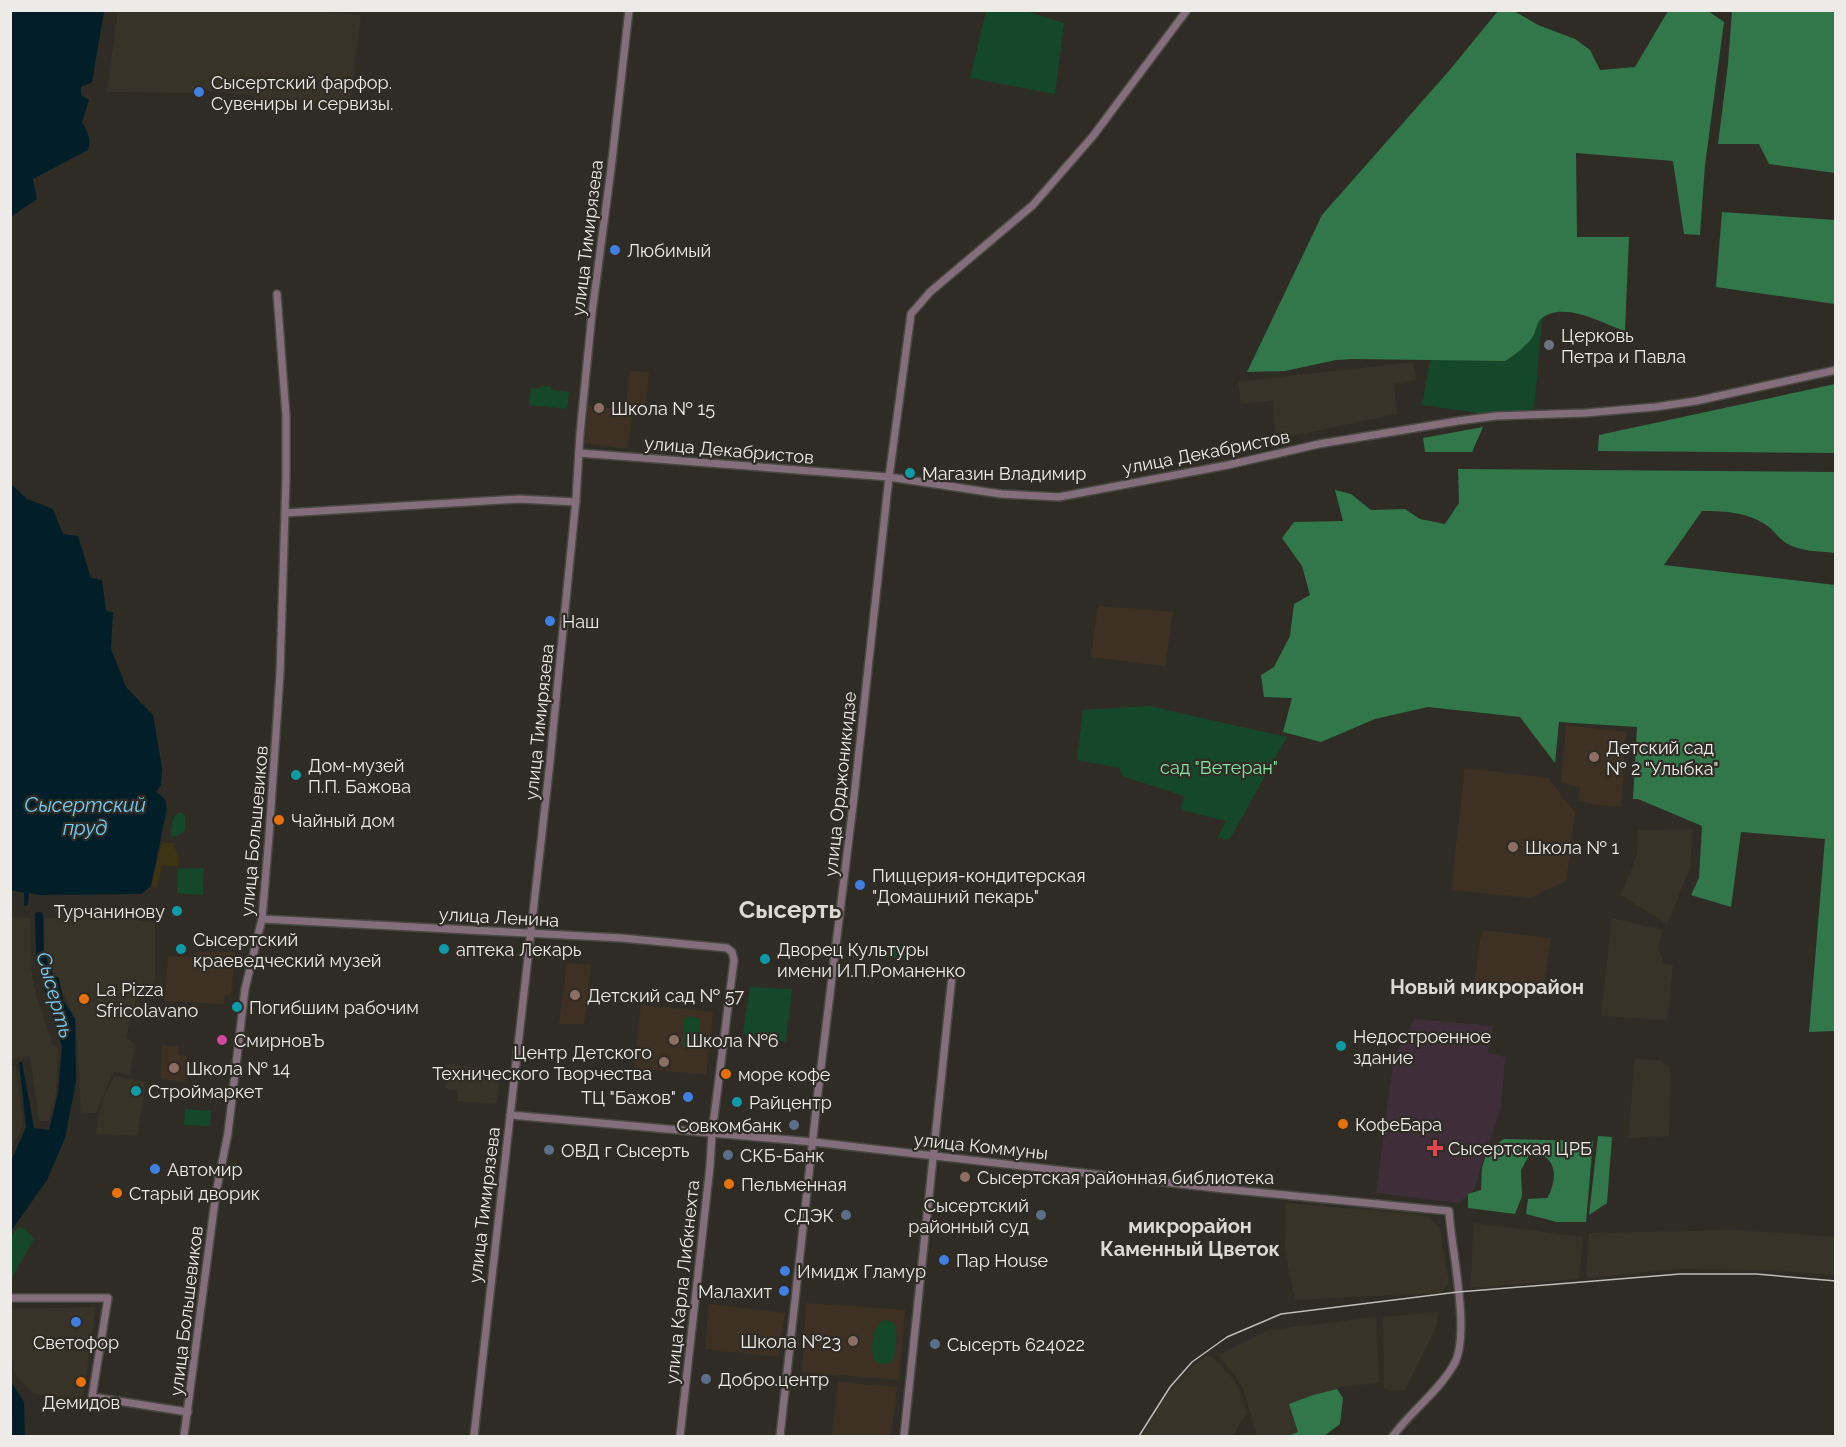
<svg xmlns="http://www.w3.org/2000/svg" width="1846" height="1447" viewBox="0 0 1846 1447" font-family="Raleway,sans-serif">
	<style>
		.built { fill: #383327 }
		.education { fill: #3e3123 }
		.medical { fill: #3f2e39 }
		.green { fill: #154828 }
		.forest { fill: #317749 }
		.sand { fill: #3c3413 }
		.water { fill: #021e29 }
		.lines { fill: none; stroke-linecap: round; stroke-linejoin: round }
		.river { stroke: #021e29; stroke-width: 8 }
		.secondary-casing { stroke: #4a4843; stroke-width: 10 }
		.secondary { stroke: #846e7b; stroke-width: 7 }
		.rail { stroke: #bfbdb9; stroke-width: 1.5 }
		.shop-dot { fill: #3f7fe0; stroke: #2f2c26; stroke-width: 2 }
		.worship-dot { fill: #6b7280; stroke: #2f2c26; stroke-width: 2 }
		.education-dot { fill: #8d6e63; stroke: #2f2c26; stroke-width: 2 }
		.culture-dot { fill: #0f9aa8; stroke: #2f2c26; stroke-width: 2 }
		.food-dot { fill: #e8710a; stroke: #2f2c26; stroke-width: 2 }
		.hotel-dot { fill: #d1479c; stroke: #2f2c26; stroke-width: 2 }
		.service-dot { fill: #5c6f8a; stroke: #2f2c26; stroke-width: 2 }
		.health-dot { fill: #e0444e; stroke: #2f2c26; stroke-width: 2 }
		.labels { text-anchor: middle; dominant-baseline: central; stroke-width: 4.5; stroke-linejoin: round; paint-order: stroke }
		.poi-label { font-size: 18px; fill: #ecebe7; stroke: #2f2c26; text-anchor: start }
		.street-label { font-size: 18px; fill: #ecebe7; stroke: #2f2c26 }
		.park-label { font-size: 18px; fill: #83e3a0; stroke: #2f2c26 }
		.water-label { font-size: 20px; font-style: italic; fill: #72cef8; stroke: #2f2c26 }
		.neighbourhood-label { font-size: 20px; font-weight: bold; fill: #dcd9d1; stroke: #2f2c26 }
		.district-label { font-size: 24px; font-weight: bold; fill: #dcd9d1; stroke: #2f2c26 }
	</style>
	<rect width="100%" height="100%" fill="#2f2c26"/>
	<!-- built -->
	<g class="built">
		<polygon points="299,10 361,15 350,105 254,99 254,95 205,91 204,96 193,95 192,93 107,92 118,11"/>
		<polygon points="1413,362 1417,380 1394,384 1397,414 1282,438 1275,431 1273,400 1241,404 1238,382"/>
		<polygon points="1693,829 1690,868 1667,924 1621,895 1637,855 1638,830"/>
		<polygon points="80,915 155,922 155,977 149,995 136,1000 126,1037 135,1045 130,1075 113,1072 96,1113 81,1113 76,1020 44,952 45,918 74,918"/>
		<polygon points="10,917 30,918 31,970 36,995 53,1045 58,1048 56,1092 49,1121 39,1121 30,1056 11,1059"/>
		<polygon points="1612,918 1662,930 1659,948 1664,964 1673,965 1667,1020 1601,1016"/>
		<polygon points="1635,1059 1661,1060 1670,1069 1669,1136 1628,1138"/>
		<polygon points="447,1064 501,1070 496,1104 458,1101 457,1090 446,1089"/>
		<polygon points="11,1065 16,1066 23,1125 11,1150"/>
		<polygon points="115,1076 146,1082 137,1136 96,1134 99,1114 105,1094"/>
		<polygon points="1286,1203 1426,1215 1440,1228 1449,1284 1440,1293 1295,1300 1285,1250"/>
		<polygon points="1474,1223 1583,1237 1579,1279 1470,1288"/>
		<polygon points="1734,1230 1835,1237 1835,1275 1765,1270 1678,1269 1586,1278 1589,1233"/>
		<polygon points="96,1307 83,1399 34,1394 18,1378 11,1363 11,1309"/>
		<polygon points="1438,1312 1437,1325 1405,1390 1394,1391 1384,1388 1383,1317"/>
		<polygon points="1376,1317 1379,1383 1346,1386 1313,1395 1290,1404 1298,1432 1288,1436 1257,1436 1243,1388 1230,1369 1218,1355 1269,1330"/>
		<polygon points="1207,1355 1214,1358 1234,1380 1239,1389 1247,1413 1232,1436 1142,1436 1166,1395 1187,1371"/>
	</g>
	<!-- education -->
	<g class="education">
		<polygon points="629,371 649,372 644,414 632,412 628,449 585,443 588,406 626,410"/>
		<polygon points="1098,606 1173,612 1165,666 1091,657"/>
		<polygon points="1566,725 1626,732 1621,807 1590,804 1579,800 1580,788 1561,782"/>
		<polygon points="1465,768 1548,778 1575,812 1566,881 1530,898 1451,890"/>
		<polygon points="1482,930 1551,938 1543,991 1474,983"/>
		<polygon points="195,952 235,952 231,994 225,995 224,1004 165,1001 168,957 194,956"/>
		<polygon points="567,963 591,965 584,1024 559,1024"/>
		<polygon points="641,1005 713,1012 706,1075 634,1068"/>
		<polygon points="162,1045 179,1046 178,1055 187,1056 185,1082 161,1079"/>
		<polygon points="806,1303 905,1310 899,1380 802,1372"/>
		<polygon points="709,1304 785,1313 779,1357 705,1349"/>
		<polygon points="838,1382 897,1387 891,1436 832,1436"/>
	</g>
	<!-- medical -->
	<polygon class="medical" points="1414,1019 1493,1026 1488,1053 1505,1057 1501,1106 1474,1189 1459,1203 1376,1193 1394,1056"/>
	<!-- green -->
	<g class="green">
		<polygon points="986,11 1026,11 1064,23 1055,94 970,78"/>
		<polygon points="1548,256 1534,409 1485,414 1422,405 1432,349"/>
		<polygon points="541,386 551,387 551,390 569,392 567,409 529,405 531,388 540,389"/>
		<polygon points="1149,706 1287,737 1229,840 1218,837 1226,821 1181,810 1184,796 1122,776 1120,768 1077,760 1083,710"/>
		<polygon points="178,813 182,813 185,815 185,830 179,835 172,837 171,829 174,816"/>
		<polygon points="204,868 203,895 177,893 177,869"/>
		<polygon points="889,944 911,947 911,957 906,960 885,957 885,947"/>
		<polygon points="750,987 792,989 786,1041 767,1041 759,1035 743,1034"/>
		<polygon points="690,1016 699,1019 700,1022 699,1046 692,1049 685,1048 684,1046 684,1019"/>
		<polygon points="185,1109 211,1111 210,1126 184,1125"/>
		<polygon points="18,1227 25,1229 34,1239 11,1279 11,1236"/>
		<path d="M884,1320l9,2c5,6 5,33 -2,39 -4,5 -9,3 -15,1 -7,-9 -4,-37 8,-42z"/>
	</g>
	<!-- forest -->
	<g class="forest">
		<path d="M1498,11h16l24,14 37,14 15,11 10,20 35,-3 33,-56h40l16,11 -19,143 -5,70 -16,-1 -11,-73 -97,-8 1,84h52l-4,94c-23,-8 -63,-31 -84,-12 -5,5 -5,12 -8,17 -7,11 -18,19 -28,25l-151,-2 -18,1 -51,11 -38,1 75,-157 126,-143z"/>
		<polygon points="1732,11 1835,11 1835,173 1769,164 1759,144 1718,144 1728,64"/>
		<polygon points="1722,212 1835,220 1835,304 1716,287"/>
		<polygon points="1835,384 1835,453 1598,451 1599,435"/>
		<polygon points="1483,427 1472,452 1425,452 1423,438"/>
		<path d="M1458,469l377,3v81c-17,-2 -34,-1 -49,-10 -7,-4 -11,-11 -17,-16 -20,-15 -44,-16 -67,-16l-38,54 171,20v446l-26,1 16,-193 -84,-7 -10,75 -40,-12 8,-17 3,-52 -64,-27h-5l4,-72 -78,-5 -4,41 -35,-46 -92,-10 -53,12 -54,23 -38,-10 9,-34 -28,-1 -3,-22 13,-8 16,-31 4,-32 16,-9 -8,-29 -20,-28 12,-16 49,-1 -8,-31 16,4 20,16 34,-1 15,10 25,5 14,-21z"/>
		<polygon points="1598,1136 1612,1137 1607,1203 1589,1215"/>
		<path d="M1504,1139l89,2 -7,81h-29l-31,-8 2,-15 19,-1c7,-11 12,-32 -2,-41 -3,-2 -9,-3 -14,-5l-10,18 1,26 -7,18 -47,-6v-14l13,-4 1,-22 5,-18z"/>
		<polygon points="1337,1389 1343,1398 1340,1424 1324,1436 1288,1436 1298,1432 1289,1404 1313,1395"/>
	</g>
	<!-- sand -->
	<polygon class="sand" points="164,843 173,843 179,859 178,867 162,865 157,888 151,886 161,845"/>
	<!-- water -->
	<g class="water">
		<path d="M11,10l93,1 -12,71 -11,5v8l8,5 -7,22c5,9 10,17 6,28l-55,29 4,20 -26,18z"/>
		<polygon points="10,483 27,499 53,509 63,534 78,536 91,578 102,580 106,611 113,612 111,649 126,687 153,715 162,768 161,785 156,792 165,799 167,808 151,886 141,894 40,895 29,893 28,905 24,906 24,893 11,890"/>
		<polygon points="47,971 59,978 63,1000 75,1019 76,1082 65,1138 47,1180 11,1231 11,1161 26,1127 19,1062 22,1062 34,1128 49,1130 58,1093 62,1047 43,986"/>
		<polygon points="10,1380 24,1402 25,1436 11,1436"/>
	</g>
	<g class="lines">
		<!-- river -->
		<polyline class="river" points="39,916 40,953 51,980"/>
		<defs>
			<g id="secondary">
				<polyline points="579,453 889,477 1001,494 1059,497 1228,465 1319,444 1458,421 1496,416 1585,413 1655,407 1696,401 1836,370"/>
				<polyline points="285,513 519,499 576,502"/>
				<polyline points="262,919 621,938 717,947 727,948 732,952 734,960 712,1133 710,1166 680,1436"/>
				<path d="M510,1115l303,27 411,47 225,22c2,37 23,126 4,155 -16,27 -42,45 -60,70"/>
				<polyline points="10,1298 108,1298 92,1397 188,1412"/>
				<polyline points="184,1436 216,1193 228,1133 245,989 262,919 269,836 280,674 286,477 286,416 277,294"/>
				<polyline points="474,1436 549,771 576,499 580,434 592,313 611,169 629,10"/>
				<polyline points="780,1436 818,1092 854,797 889,477 911,314 930,292 1033,205 1093,136 1187,10"/>
				<polyline points="904,1436 952,976"/>
			</g>
		</defs>
		<!-- secondary casing -->
		<use href="#secondary" class="secondary-casing"/>
		<!-- secondary -->
		<use href="#secondary" class="secondary"/>
		<!-- rail -->
		<polyline class="rail" points="1139,1436 1170,1387 1192,1362 1227,1337 1281,1314 1458,1292 1680,1274 1756,1274 1836,1281"/>
	</g>
	<!-- markers -->
	<g class="shop-dot">
		<circle cx="199" cy="92" r="6"/>
		<circle cx="615" cy="250" r="6"/>
		<circle cx="550" cy="621" r="6"/>
		<circle cx="860" cy="885" r="6"/>
		<circle cx="688" cy="1097" r="6"/>
		<circle cx="155" cy="1169" r="6"/>
		<circle cx="944" cy="1260" r="6"/>
		<circle cx="785" cy="1271" r="6"/>
		<circle cx="784" cy="1291" r="6"/>
		<circle cx="76" cy="1322" r="6"/>
	</g>
	<circle class="worship-dot" cx="1549" cy="345" r="6"/>
	<g class="education-dot">
		<circle cx="599" cy="408" r="6"/>
		<circle cx="1594" cy="757" r="6"/>
		<circle cx="1513" cy="847" r="6"/>
		<circle cx="575" cy="995" r="6"/>
		<circle cx="674" cy="1040" r="6"/>
		<circle cx="664" cy="1062" r="6"/>
		<circle cx="174" cy="1068" r="6"/>
		<circle cx="965" cy="1177" r="6"/>
		<circle cx="853" cy="1341" r="6"/>
	</g>
	<g class="culture-dot">
		<circle cx="910" cy="473" r="6"/>
		<circle cx="296" cy="775" r="6"/>
		<circle cx="177" cy="911" r="6"/>
		<circle cx="181" cy="949" r="6"/>
		<circle cx="444" cy="949" r="6"/>
		<circle cx="765" cy="959" r="6"/>
		<circle cx="237" cy="1007" r="6"/>
		<circle cx="1341" cy="1046" r="6"/>
		<circle cx="136" cy="1091" r="6"/>
		<circle cx="737" cy="1102" r="6"/>
	</g>
	<g class="food-dot">
		<circle cx="279" cy="820" r="6"/>
		<circle cx="84" cy="999" r="6"/>
		<circle cx="726" cy="1074" r="6"/>
		<circle cx="1343" cy="1124" r="6"/>
		<circle cx="729" cy="1184" r="6"/>
		<circle cx="117" cy="1193" r="6"/>
		<circle cx="81" cy="1382" r="6"/>
	</g>
	<circle class="hotel-dot" cx="222" cy="1040" r="6"/>
	<g class="service-dot">
		<circle cx="794" cy="1125" r="6"/>
		<circle cx="549" cy="1150" r="6"/>
		<circle cx="728" cy="1155" r="6"/>
		<circle cx="846" cy="1215" r="6"/>
		<circle cx="1041" cy="1215" r="6"/>
		<circle cx="935" cy="1344" r="6"/>
		<circle cx="706" cy="1379" r="6"/>
	</g>
	<path class="health-dot" d="M1432 1139h6v6h6v6h-6v6h-6v-6h-6v-6h6z"/>
	<g class="labels">
		<!-- poi labels -->
		<g class="poi-label">
			<text x="211" y="82">Сысертский фарфор.<tspan x="211" dy="21">Сувениры и сервизы.</tspan></text>
			<text x="627" y="250">Любимый</text>
			<text x="1561" y="335">Церковь<tspan x="1561" dy="21">Петра и Павла</tspan></text>
			<text x="611" y="408">Школа № 15</text>
			<text x="922" y="473">Магазин Владимир</text>
			<text x="562" y="621">Наш</text>
			<text x="1606" y="747">Детский сад<tspan x="1606" dy="21">№ 2 "Улыбка"</tspan></text>
			<text x="308" y="765">Дом-музей<tspan x="308" dy="21">П.П. Бажова</tspan></text>
			<text x="291" y="820">Чайный дом</text>
			<text x="1525" y="847">Школа № 1</text>
			<text x="872" y="875">Пиццерия-кондитерская<tspan x="872" dy="21">"Домашний пекарь"</tspan></text>
			<text x="165" y="911" text-anchor="end">Турчанинову</text>
			<text x="193" y="939">Сысертский<tspan x="193" dy="21">краеведческий музей</tspan></text>
			<text x="456" y="949">аптека Лекарь</text>
			<text x="777" y="949">Дворец Культуры<tspan x="777" dy="21">имени И.П.Романенко</tspan></text>
			<text x="96" y="989">La Pizza<tspan x="96" dy="21">Sfricolavano</tspan></text>
			<text x="587" y="995">Детский сад № 57</text>
			<text x="249" y="1007">Погибшим рабочим</text>
			<text x="1353" y="1036">Недостроенное<tspan x="1353" dy="21">здание</tspan></text>
			<text x="234" y="1040">СмирновЪ</text>
			<text x="686" y="1040">Школа №6</text>
			<text x="652" y="1052" text-anchor="end">Центр Детского<tspan x="652" dy="21">Технического Творчества</tspan></text>
			<text x="186" y="1068">Школа № 14</text>
			<text x="738" y="1074">море кофе</text>
			<text x="148" y="1091">Строймаркет</text>
			<text x="676" y="1097" text-anchor="end">ТЦ "Бажов"</text>
			<text x="749" y="1102">Райцентр</text>
			<text x="1355" y="1124">КофеБара</text>
			<text x="782" y="1125" text-anchor="end">Совкомбанк</text>
			<text x="1448" y="1148">Сысертская ЦРБ</text>
			<text x="561" y="1150">ОВД г Сысерть</text>
			<text x="740" y="1155">СКБ-Банк</text>
			<text x="167" y="1169">Автомир</text>
			<text x="977" y="1177">Сысертская районная библиотека</text>
			<text x="741" y="1184">Пельменная</text>
			<text x="129" y="1193">Старый дворик</text>
			<text x="1029" y="1205" text-anchor="end">Сысертский<tspan x="1029" dy="21">районный суд</tspan></text>
			<text x="834" y="1215" text-anchor="end">СДЭК</text>
			<text x="956" y="1260">Пар House</text>
			<text x="797" y="1271">Имидж Гламур</text>
			<text x="772" y="1291" text-anchor="end">Малахит</text>
			<text x="841" y="1341" text-anchor="end">Школа №23</text>
			<text x="76" y="1342" text-anchor="middle">Светофор</text>
			<text x="947" y="1344">Сысерть 624022</text>
			<text x="718" y="1379">Добро.центр</text>
			<text x="81" y="1402" text-anchor="middle">Демидов</text>
		</g>
		<!-- street labels -->
		<g class="street-label">
			<text transform="translate(587 238) rotate(-83)">улица Тимирязева</text>
			<text transform="translate(729 450) rotate(5)">улица Декабристов</text>
			<text transform="translate(1206 452) rotate(-11)">улица Декабристов</text>
			<text transform="translate(539 722) rotate(-84)">улица Тимирязева</text>
			<text transform="translate(840 784) rotate(-84)">улица Орджоникидзе</text>
			<text transform="translate(254 831) rotate(-85)">улица Большевиков</text>
			<text transform="translate(499 917) rotate(3)">улица Ленина</text>
			<text transform="translate(981 1146) rotate(6)">улица Коммуны</text>
			<text transform="translate(484 1205) rotate(-83)">улица Тимирязева</text>
			<text transform="translate(682 1282) rotate(-84)">улица Карла Либкнехта</text>
			<text transform="translate(186 1311) rotate(-83)">улица Большевиков</text>
		</g>
		<!-- park labels -->
		<g class="park-label">
			<text x="1219" y="767">сад "Ветеран"</text>
		</g>
		<!-- water labels -->
		<g class="water-label">
			<text x="85" y="805">Сысертский<tspan x="85" dy="23">пруд</tspan></text>
			<text transform="translate(55 995) rotate(74)">Сысерть</text>
		</g>
		<!-- neighbourhood labels -->
		<g class="neighbourhood-label">
			<text x="1487" y="987">Новый микрорайон</text>
			<text x="1190" y="1226">микрорайон<tspan x="1190" dy="23">Каменный Цветок</tspan></text>
		</g>
		<!-- district labels -->
		<g class="district-label">
			<text x="790" y="909">Сысерть</text>
		</g>
	</g>
	<!-- border -->
	<rect width="1846" height="1447" fill="none" stroke="#ecebe7" stroke-width="24"/>
</svg>
